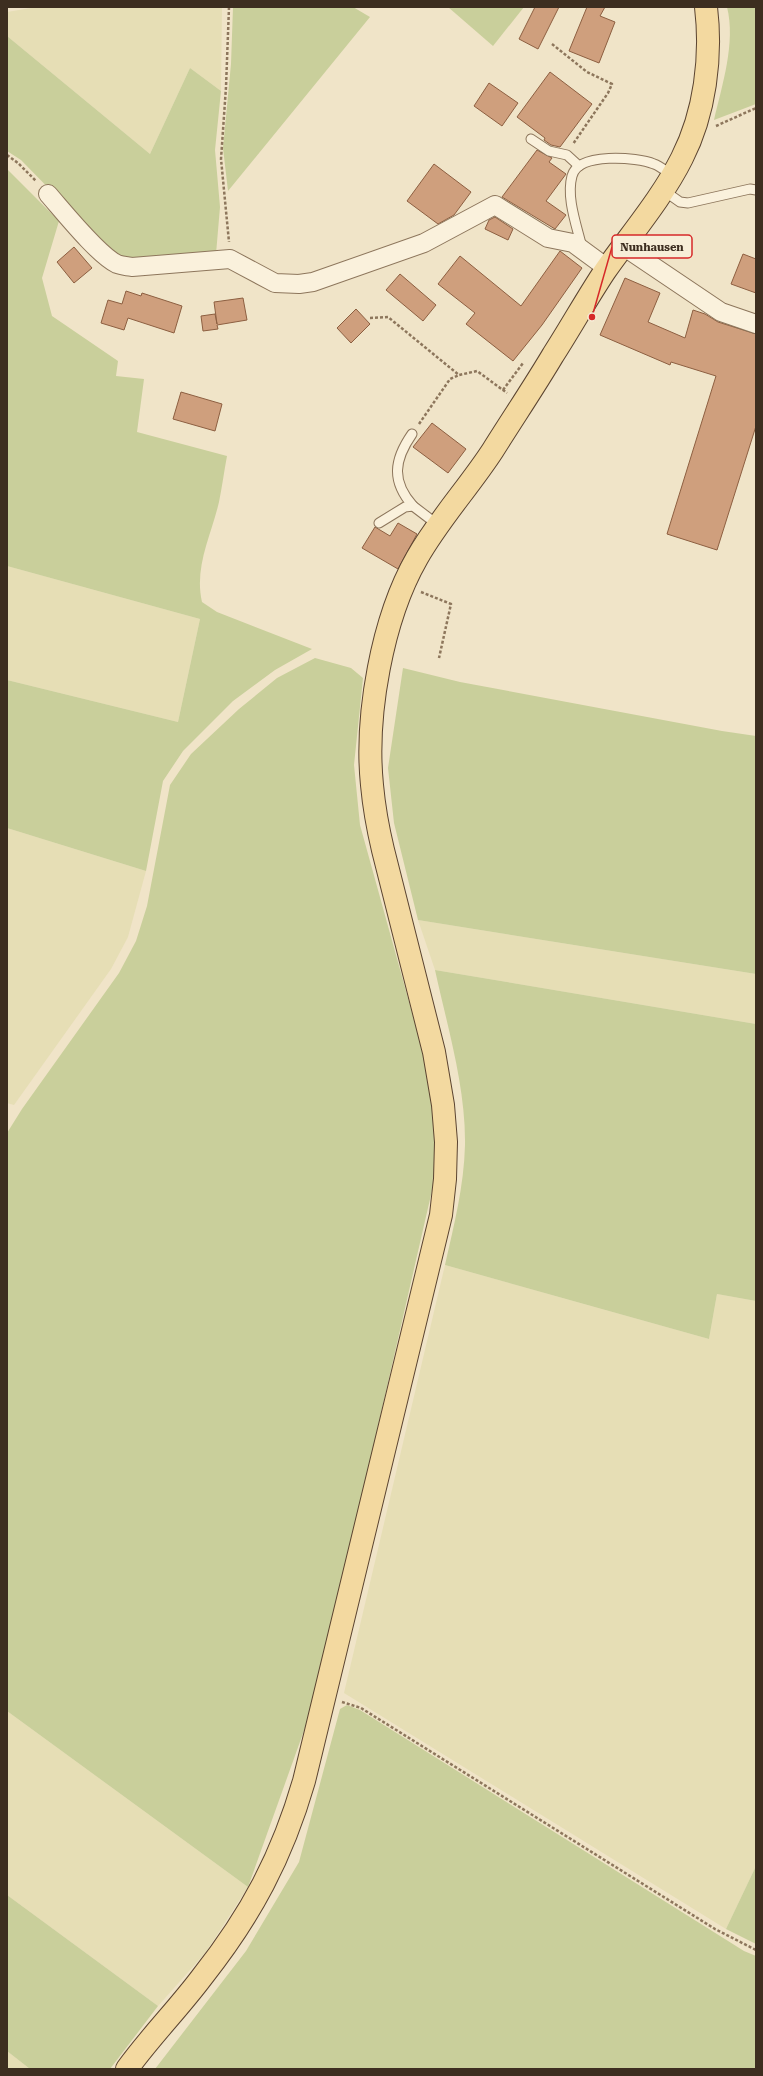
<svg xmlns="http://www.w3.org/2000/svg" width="763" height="2076" viewBox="0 0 763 2076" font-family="'Roboto Serif',serif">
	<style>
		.farmland { fill: #e6deb5 }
		.green { fill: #c9cf9b }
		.building { fill: #cf9f7d; stroke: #8d5f41 }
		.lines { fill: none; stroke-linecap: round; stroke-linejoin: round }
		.lane-casing { stroke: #8d765c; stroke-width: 11 }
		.street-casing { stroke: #8d765c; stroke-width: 20 }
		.primary-casing { stroke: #5b4430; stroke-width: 24 }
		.path { stroke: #8d765c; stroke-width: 2.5; stroke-dasharray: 3 2; stroke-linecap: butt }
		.lane { stroke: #faf1dc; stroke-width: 9 }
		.street { stroke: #faf1dc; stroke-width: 18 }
		.primary { stroke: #f3d9a0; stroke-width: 22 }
		.leader { fill: none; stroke: #d62828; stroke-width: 1.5 }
		.callout-dot { fill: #d62828; stroke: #f7eed8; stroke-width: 1.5 }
		.callout { fill: #f7eed8; stroke: #d62828; stroke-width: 1.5 }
		.callout-label { font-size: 11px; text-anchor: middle; font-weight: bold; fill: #3d2e20 }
	</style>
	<rect width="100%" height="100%" fill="#f0e4c8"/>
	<!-- farmland -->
	<g class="farmland">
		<polygon points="37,7 222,7 221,91 190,68 150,154 7,36 7,12"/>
		<polygon points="7,566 200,619 178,722 7,680"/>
		<polygon points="7,828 146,871 128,937 111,969 14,1105 7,1103"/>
		<polygon points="418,920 756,974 756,1024 435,970"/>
		<polygon points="445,1265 709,1339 717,1294 756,1301 756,1866 726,1929 344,1693"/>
		<polygon points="7,1711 248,1887 206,1952 158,2006 7,1895"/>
		<polygon points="7,2051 30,2069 7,2069"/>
	</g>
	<!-- green -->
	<g class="green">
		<polygon points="233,7 353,7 370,17 228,191 223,148 231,64"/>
		<polygon points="448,7 524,7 493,46"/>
		<path d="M727,7h29v97l-42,16c8,-35 22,-77 13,-113z"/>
		<polygon points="7,36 150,154 190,68 221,91 215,150 220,207 216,254 132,261 117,258 21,160 7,151"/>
		<path d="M7,169l52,52 -17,57 10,38 66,45 -2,15 28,3 -7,53 90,24c-3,16 -5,31 -8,46 -8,34 -25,65 -17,100l15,10 95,37 -37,21 -42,31 -50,50 -20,30 -17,90 -139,-43v-148l171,42 22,-103 -193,-53z"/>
		<polygon points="315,658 351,668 363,678 354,765 360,825 424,1056 434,1105 437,1142 433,1186 316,1697 248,1887 7,1711 7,1133 22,1109 119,973 136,941 147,906 170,785 191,754 239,709 277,678"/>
		<polygon points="403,668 460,682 722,731 756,736 756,974 418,920 394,823 388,768"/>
		<path d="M435,970l321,54v277l-39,-7 -8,45 -264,-74c9,-40 19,-79 20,-120 1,-57 -18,-120 -30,-175z"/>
		<polygon points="347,1705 360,1710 744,1951 756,1956 756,2069 155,2069 246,1951 299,1862 340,1709"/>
		<polygon points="756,1866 756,1944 726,1929"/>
		<polygon points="7,1895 158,2006 110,2069 30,2069 7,2051"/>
	</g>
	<!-- building -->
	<g class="building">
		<polygon points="535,7 559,7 538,49 519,39"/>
		<polygon points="587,7 605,7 600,16 615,22 599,63 569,51"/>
		<polygon points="550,72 592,104 560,147 551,145 544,140 545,138 517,117"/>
		<polygon points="489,83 518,103 502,126 474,106"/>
		<polygon points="537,150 552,158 549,162 566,174 546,201 566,215 555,229 502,197"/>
		<polygon points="434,164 471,192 454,215 438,224 407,201"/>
		<polygon points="495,217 513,229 508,240 485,229 489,220"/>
		<polygon points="74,247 92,268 74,283 57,262"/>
		<polygon points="560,251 582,268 542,325 513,361 466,324 475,313 438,284 460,256 521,306"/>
		<polygon points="743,254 756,259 756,293 731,284"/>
		<polygon points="400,274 436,305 423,321 386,290"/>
		<polygon points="625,278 660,293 648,322 685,338 693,310 705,314 718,322 756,334 756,426 717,550 667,534 716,376 671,362 670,365 600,335"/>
		<polygon points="126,291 141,296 142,293 182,306 174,333 128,318 124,330 101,323 108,300 122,304"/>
		<polygon points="243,298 247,320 217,325 218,329 203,331 201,316 215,314 217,324 214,302"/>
		<polygon points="356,309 370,324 351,343 337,328"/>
		<polygon points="181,392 222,404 215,431 173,419"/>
		<polygon points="432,423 466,449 448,473 413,447"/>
		<polygon points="398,523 417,534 398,569 362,548 375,527 390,536"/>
	</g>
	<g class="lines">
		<defs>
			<g id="lane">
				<polyline points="531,139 549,151 567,155 579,166"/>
				<polyline points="663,190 680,202 688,203 750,189 756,190"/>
				<path d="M582,248c-5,-22 -16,-50 -10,-72 6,-24 65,-19 82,-12 6,2 13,8 18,11"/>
				<path d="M412,434c-18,26 -21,47 1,72"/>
				<polyline points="379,523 405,507 413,506 438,525"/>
			</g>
			<g id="street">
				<path d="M48,194c15,17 50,61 69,70 5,2 10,2 15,3l98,-8 45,24 24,1 14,-2 111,-39 71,-38 53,33 25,5 34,25"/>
				<polyline points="623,246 721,312 756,324"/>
			</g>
			<path id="primary" d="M127,2069c23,-32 51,-60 75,-92 49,-62 80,-120 102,-196l137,-566 4,-36 1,-37 -3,-37 -9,-53 -51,-202c-5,-21 -9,-43 -11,-65 -7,-69 10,-166 45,-227 22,-39 52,-71 76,-108 20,-32 41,-63 60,-95 18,-28 34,-57 52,-84 26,-37 57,-73 77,-113 23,-45 30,-101 24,-151"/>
		</defs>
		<!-- lane casing -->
		<use href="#lane" class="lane-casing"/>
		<!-- street casing -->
		<use href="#street" class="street-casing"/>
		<!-- primary casing -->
		<use href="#primary" class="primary-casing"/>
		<!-- path -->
		<g class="path">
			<polyline points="229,7 226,87 221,159 229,242"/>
			<polyline points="552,44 587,72 612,84 608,93 573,144"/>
			<polyline points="716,126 756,108"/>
			<polyline points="7,155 18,163 36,181"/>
			<polyline points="370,318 388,317 459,375 477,371 507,393"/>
			<polyline points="503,390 523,363"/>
			<polyline points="419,424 450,379 459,375"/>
			<polyline points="421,592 451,604 439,658"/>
			<polyline points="342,1702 361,1708 715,1929 756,1950"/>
		</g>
		<!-- lane -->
		<use href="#lane" class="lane"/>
		<!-- street -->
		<use href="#street" class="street"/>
		<!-- primary -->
		<use href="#primary" class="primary"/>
	</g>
	<!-- callouts -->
	<path class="leader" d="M592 317L612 247"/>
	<circle class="callout-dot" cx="592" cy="317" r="4"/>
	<rect class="callout" x="612" y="235" width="80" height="23" rx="4"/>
	<g class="callout-label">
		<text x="652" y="251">Nunhausen</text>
	</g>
	<!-- border -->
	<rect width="763" height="2076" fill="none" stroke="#3d2e20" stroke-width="16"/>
</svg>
